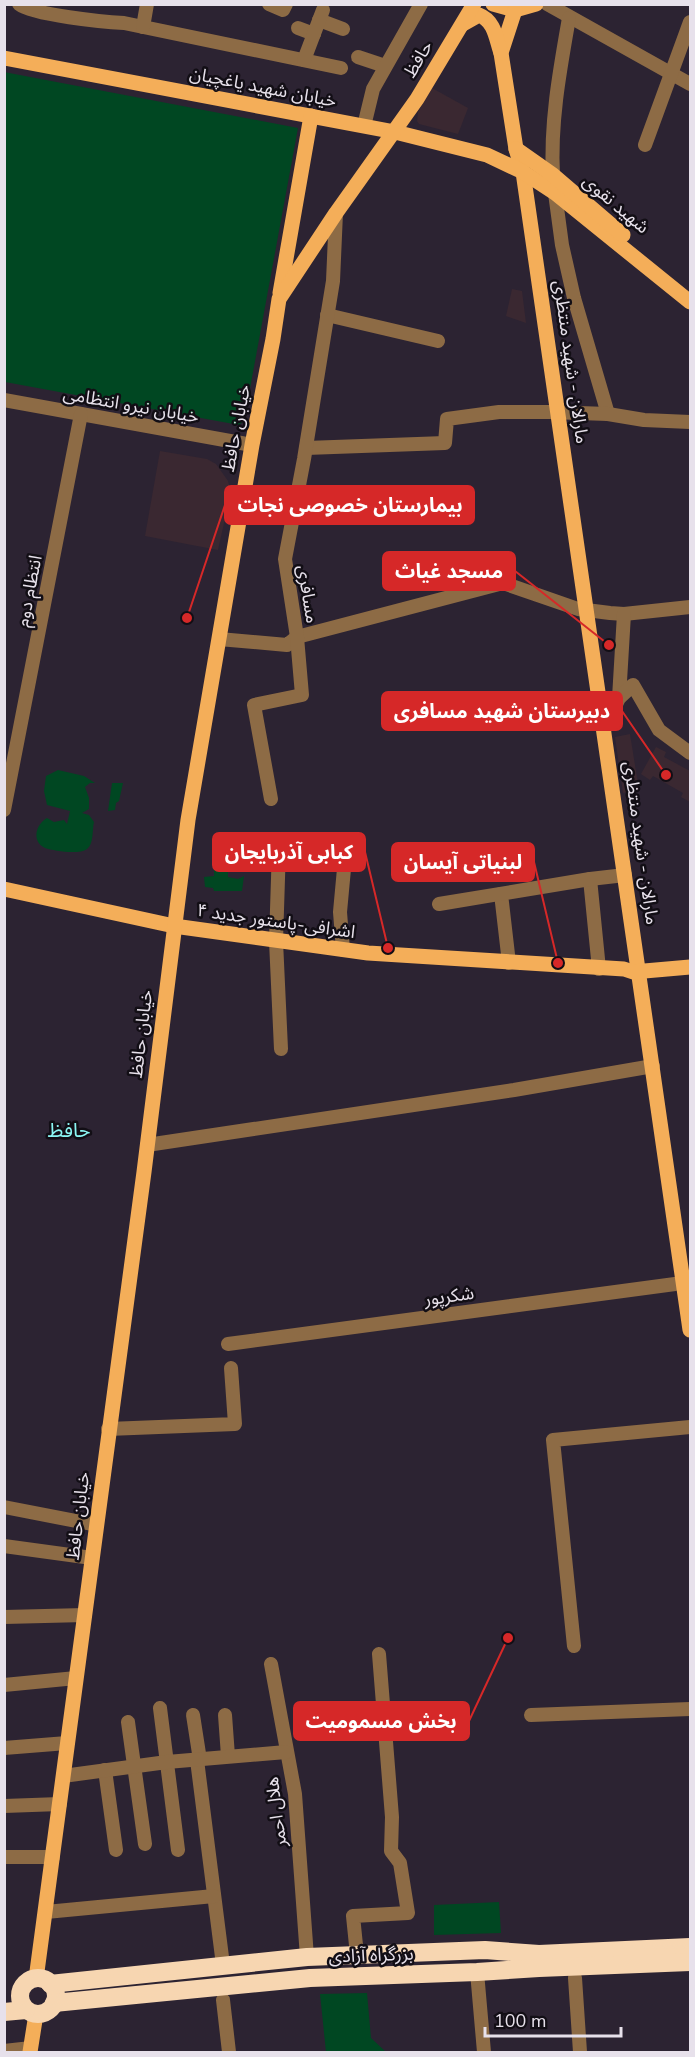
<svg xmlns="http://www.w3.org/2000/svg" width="695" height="2057" viewBox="0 0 695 2057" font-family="'Nunito Sans','Noto Sans Arabic',sans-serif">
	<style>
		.education { fill: #3a2831 }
		.green { fill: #004722 }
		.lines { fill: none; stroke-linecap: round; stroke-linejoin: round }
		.minor { stroke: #8d6b45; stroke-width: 14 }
		.major { stroke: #f4ae59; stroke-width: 15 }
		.highway { stroke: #f7d6b1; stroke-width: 18 }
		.labels { text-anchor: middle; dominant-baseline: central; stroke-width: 5; stroke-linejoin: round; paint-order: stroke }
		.street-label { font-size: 18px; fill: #e7e1eb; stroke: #120e15 }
		.neighbourhood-label { font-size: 20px; fill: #8bf6f3; stroke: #120e15 }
		.leader { fill: none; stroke: #d62828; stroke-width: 2 }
		.callout-dot { fill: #d62828; stroke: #120e15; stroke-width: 2 }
		.callout { fill: #d62828; stroke: #d62828; stroke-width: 2 }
		.callout-label { font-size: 20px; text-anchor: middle; font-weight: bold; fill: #fff }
	</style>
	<rect width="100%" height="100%" fill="#2c2332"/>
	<!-- education -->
	<g class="education">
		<polygon points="432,88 468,108 458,134 419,124 417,121 418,112"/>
		<polygon points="512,289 522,291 526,323 506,316"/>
		<polygon points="160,451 207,459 216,464 228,481 231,492 218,550 145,536"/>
		<polygon points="630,734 639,790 623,793 615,737"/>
		<polygon points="656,747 666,752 664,757 690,771 690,802 681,797 683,793 653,776 650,780 641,774"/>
	</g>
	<!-- green -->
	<g class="green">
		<polygon points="4,72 298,128 244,421 239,425 5,382"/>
		<path d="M58,770l26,6 11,7h-5l-5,4 4,11v11l-7,4 7,2 5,7c-2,8 0,22 -7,27 -8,6 -33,2 -42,-1 -14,-7 -9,-24 2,-30l7,4 10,-2 3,4 3,-13 -23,-6 -3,-14 2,-15z"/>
		<polygon points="112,783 123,783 119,801 116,803 115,810 108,811"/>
		<polygon points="214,865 219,870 220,866 228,869 228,877 238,879 244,876 242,891 214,891 213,888 205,887 204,877 214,876"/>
		<polygon points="499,1902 501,1933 434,1935 434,1905"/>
		<polygon points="367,1993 371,2038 386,2052 326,2052 320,1994"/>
	</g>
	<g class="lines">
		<!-- minor -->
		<g class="minor">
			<path d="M19,4c14,11 85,18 105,19l217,45"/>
			<polyline points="269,4 283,10 286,4"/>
			<polyline points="547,4 690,84"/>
			<polyline points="319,20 343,29"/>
			<polyline points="143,27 147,4"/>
			<polyline points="298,28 314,34"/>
			<polyline points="358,57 385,66"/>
			<polyline points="304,60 323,10"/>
			<polyline points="364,126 373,89 421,4"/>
			<polyline points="645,145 690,22"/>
			<path d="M553,175c-3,-52 7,-106 16,-157"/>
			<polyline points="555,193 562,245 574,298 608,414"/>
			<polyline points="327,315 438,341"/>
			<polyline points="4,400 252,445"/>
			<polyline points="306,448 445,443 447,419 499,412 550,412 608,414 644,420 690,422"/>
			<polyline points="219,639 287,645 297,637 503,583 578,609 610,613 624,614 690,607"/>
			<polyline points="619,698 624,614"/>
			<polyline points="605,728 619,698 633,685 659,730 690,753"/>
			<polyline points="271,799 254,705 302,695 297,637 285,559 304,459 333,281 336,213"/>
			<polyline points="4,810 81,414"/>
			<polyline points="279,847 276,941 281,1049"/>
			<polyline points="590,879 599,969"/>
			<polyline points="501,894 509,963"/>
			<polyline points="439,904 590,879 625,875"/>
			<polyline points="343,950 340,912 345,858"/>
			<polyline points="147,1145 514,1090 653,1066"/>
			<polyline points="228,1344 675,1284"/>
			<polyline points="108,1429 235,1424 231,1368"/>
			<polyline points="4,1507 97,1525"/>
			<polyline points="4,1546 92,1558"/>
			<polyline points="4,1617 85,1615"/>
			<polyline points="574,1646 553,1440 690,1427"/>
			<polyline points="271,1664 295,1794 307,1957"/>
			<polyline points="4,1685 76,1678"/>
			<polyline points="160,1708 178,1850"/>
			<polyline points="193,1715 200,1760"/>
			<polyline points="225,1715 228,1756"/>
			<polyline points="531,1715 690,1709"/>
			<polyline points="128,1722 145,1844"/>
			<polyline points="4,1748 67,1743"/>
			<polyline points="197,1760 223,1965"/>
			<polyline points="105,1770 116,1850"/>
			<polyline points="63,1776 167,1762 286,1752"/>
			<polyline points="4,1806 60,1804"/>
			<polyline points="4,1857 53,1857"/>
			<polyline points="46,1912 214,1896"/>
			<polyline points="357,1955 353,1916 408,1913 400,1863 391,1851 392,1817 379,1654"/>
			<polyline points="477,1972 484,2052"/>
			<polyline points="575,1978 580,2052"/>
			<polyline points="223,2000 229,2052"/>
			<polyline points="4,2051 31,2048"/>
		</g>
		<!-- major -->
		<g class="major">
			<polyline points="493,4 515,10 536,4"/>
			<polyline points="515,10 501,53 516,149 523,172 690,1330"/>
			<path d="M463,24l16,-9c16,6 17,24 22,38"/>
			<polyline points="4,58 395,132 487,155 523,172 555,193 690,302"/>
			<polyline points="516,149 553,175 623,235"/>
			<polyline points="280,293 311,116"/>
			<polyline points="4,889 174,926 368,953 624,969 633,972 690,967"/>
			<polyline points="36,1979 144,1172 188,820 252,445 273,339 279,299 336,213 417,99 474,4"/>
			<polyline points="30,2052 36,2014"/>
		</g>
		<!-- highway -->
		<g class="highway">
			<circle cx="38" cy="1996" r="18"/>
			<polyline points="50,1984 307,1957 485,1950 539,1954 690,1947"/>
			<polyline points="54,2003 310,1978 477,1972 539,1968 690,1962"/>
			<polyline points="4,2012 26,2010"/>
		</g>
	</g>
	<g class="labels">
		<!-- street labels -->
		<g class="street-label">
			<text transform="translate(418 59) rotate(-59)">حافظ</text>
			<text transform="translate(263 87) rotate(11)">خیابان شهید یاغچیان</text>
			<text transform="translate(616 204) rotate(40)">شهید نقوی</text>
			<text transform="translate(571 362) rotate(82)">مارالان - شهید منتظری</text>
			<text transform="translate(131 405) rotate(10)">خیابان نیرو انتظامی</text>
			<text transform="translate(236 428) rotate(-79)">خیابان حافظ</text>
			<text transform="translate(29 591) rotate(-79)">انتظام دوم</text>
			<text transform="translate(308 594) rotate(81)">مسافری</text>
			<text transform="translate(641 843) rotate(82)">مارالان - شهید منتظری</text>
			<text transform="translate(276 921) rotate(8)">اشرافی-پاستور جدید ۴</text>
			<text transform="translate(141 1034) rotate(-83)">خیابان حافظ</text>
			<text transform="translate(449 1296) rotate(-8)">شکرپور</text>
			<text transform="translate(78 1516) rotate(-83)">خیابان حافظ</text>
			<text transform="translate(276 1812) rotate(-97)">هلال احمر</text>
			<text transform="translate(371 1955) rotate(-2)">بزرگراه آزادی</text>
		</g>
		<!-- neighbourhood labels -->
		<g class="neighbourhood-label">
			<text x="69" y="1130">حافظ</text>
		</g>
	</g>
	<!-- callouts -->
	<path class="leader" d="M187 618L225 505M609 645L515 571M666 775L622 711M388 948L365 852M558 963L534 862M508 1638L469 1721"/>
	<g class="callout-dot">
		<circle cx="187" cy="618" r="6"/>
		<circle cx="609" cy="645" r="6"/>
		<circle cx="666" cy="775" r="6"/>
		<circle cx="388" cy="948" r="6"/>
		<circle cx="558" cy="963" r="6"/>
		<circle cx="508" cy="1638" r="6"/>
	</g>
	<g class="callout">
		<rect x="225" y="486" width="249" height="38" rx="6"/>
		<rect x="383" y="552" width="132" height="38" rx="6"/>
		<rect x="382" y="692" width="240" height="38" rx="6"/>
		<rect x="213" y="833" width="152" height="38" rx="6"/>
		<rect x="392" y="843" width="142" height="38" rx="6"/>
		<rect x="294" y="1702" width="175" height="38" rx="6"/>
	</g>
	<g class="callout-label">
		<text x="350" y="512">بیمارستان خصوصی نجات</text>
		<text x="449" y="578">مسجد غیاث</text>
		<text x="502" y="718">دبیرستان شهید مسافری</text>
		<text x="289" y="859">کبابی آذربایجان</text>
		<text x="463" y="869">لبنیاتی آیسان</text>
		<text x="381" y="1728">بخش مسمومیت</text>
	</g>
	<!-- border -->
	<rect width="695" height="2057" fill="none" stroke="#e7e1eb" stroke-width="12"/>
	<!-- scale -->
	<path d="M485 2027v9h136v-9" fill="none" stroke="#e7e1eb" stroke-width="3"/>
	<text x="494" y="2027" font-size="18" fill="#e7e1eb" stroke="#120e15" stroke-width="4.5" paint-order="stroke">100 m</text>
</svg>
